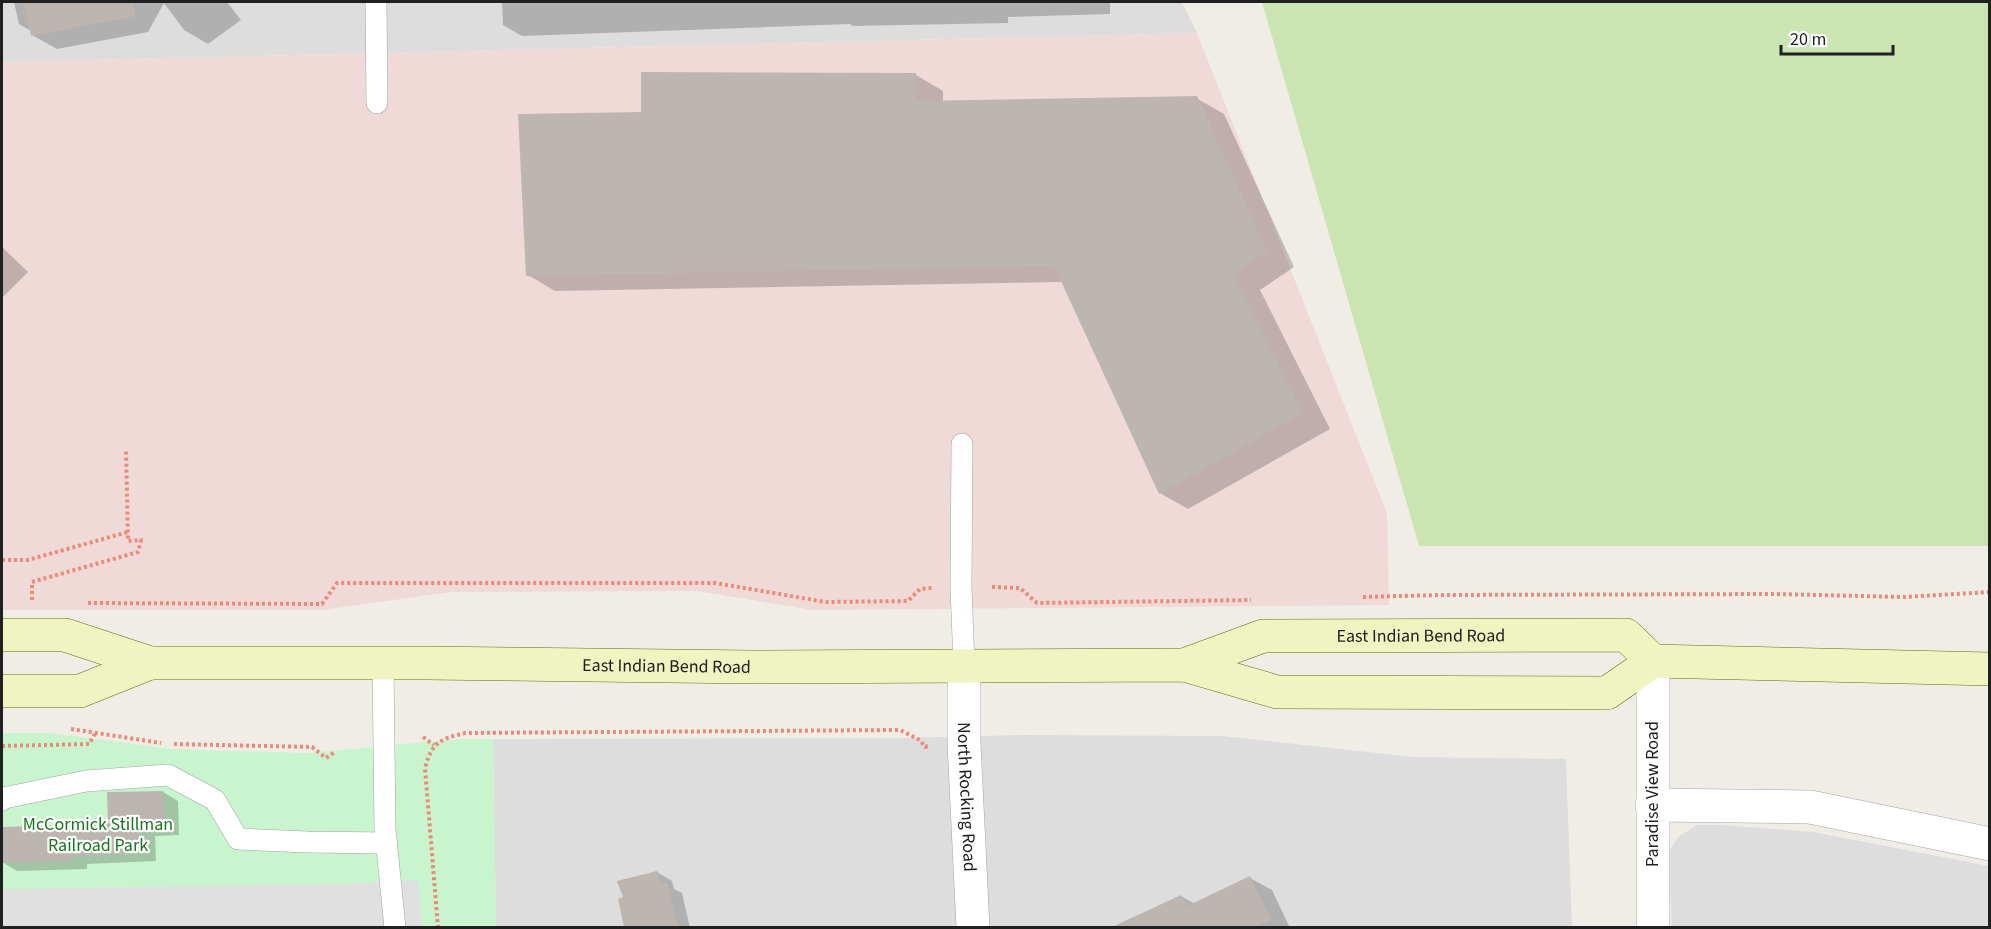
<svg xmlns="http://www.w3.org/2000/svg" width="1991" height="929" viewBox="0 0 1991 929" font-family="'Source Sans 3',sans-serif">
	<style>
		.residential { fill: #dedddd }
		.commercial { fill: #efdad8 }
		.grass { fill: #cae5b2 }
		.park { fill: #c9f5ce }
		.parking { fill: #e0e0e0 }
		.shadow { fill: #0003 }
		.building { fill: #bdb6b0 }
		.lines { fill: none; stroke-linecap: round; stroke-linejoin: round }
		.service-casing { stroke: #a4a4a4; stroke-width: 22 }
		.minor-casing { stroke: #a4a4a4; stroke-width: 34 }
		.secondary-casing { stroke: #626f0f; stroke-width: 34 }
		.path { stroke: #ee897a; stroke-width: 4; stroke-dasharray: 3 3; stroke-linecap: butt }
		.service { stroke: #fff; stroke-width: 21 }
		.minor { stroke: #fff; stroke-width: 33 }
		.secondary { stroke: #f0f4c1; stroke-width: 33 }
		.labels { text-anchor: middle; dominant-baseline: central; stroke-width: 4.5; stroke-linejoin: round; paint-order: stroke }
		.street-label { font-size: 18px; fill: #202020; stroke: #fff }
		.park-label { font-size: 18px; fill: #167620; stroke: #fff }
	</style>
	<rect width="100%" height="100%" fill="#f0ede7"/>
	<!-- residential -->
	<g class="residential">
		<polygon points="2,2 1182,2 1197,33 2,62"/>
		<polygon points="1021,735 1223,736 1413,757 1566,759 1572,927 496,927 493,739 902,738"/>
		<polygon points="1697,825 1722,825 1813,832 1989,866 1989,927 1672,927 1668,854 1678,837"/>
	</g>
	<!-- commercial -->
	<polygon class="commercial" points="1197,33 1387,513 1389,605 812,610 697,591 451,592 322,610 2,610 2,62"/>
	<!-- grass -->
	<polygon class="grass" points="1262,2 1989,2 1989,546 1419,546"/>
	<!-- park -->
	<polygon class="park" points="2,733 50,733 173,749 307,753 460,739 493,739 496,927 2,927"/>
	<!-- parking -->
	<polygon class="parking" points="418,880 422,927 2,927 2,889 339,884"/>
	<!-- shadow -->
	<g class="shadow">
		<polygon points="14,2 227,2 241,20 208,44 184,30 164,3 148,32 57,49 32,35 31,31 19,24"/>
		<polygon points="502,2 1110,2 1110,14 1008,17 1008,23 853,26 850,24 522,36 503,25"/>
		<polygon points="916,75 943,91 943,102 1196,98 1224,114 1294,267 1260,290 1330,429 1188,509 1160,493 1062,282 555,291 528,275 643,113"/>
		<polygon points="2,247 28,272 2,298"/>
		<polygon points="163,792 178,801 179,835 155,836 156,861 87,864 87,869 17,871 2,862 2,829 110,826 109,794"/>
		<polygon points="657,872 672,881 674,889 682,893 690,928 625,928 620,900"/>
		<polygon points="1250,878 1272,890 1290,928 1155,928 1148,912 1181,896 1195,904"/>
	</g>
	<!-- building -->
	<g class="building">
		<polygon points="24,2 133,2 135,16 31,36"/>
		<polygon points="641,72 916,73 916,101 1197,96 1267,251 1234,274 1303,413 1159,494 1054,266 526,276 518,114 641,112"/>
		<polygon points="163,791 165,827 141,828 142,853 72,856 73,861 2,863 2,827 108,824 107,792"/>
		<polygon points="657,871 661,884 667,883 678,927 624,927 618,899 623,897 617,881"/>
		<polygon points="1250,876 1271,920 1255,927 1112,927 1181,895 1187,906"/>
	</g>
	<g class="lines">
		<defs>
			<g id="service">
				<polyline points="376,2 377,103"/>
				<polyline points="962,444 961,587 964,665"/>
				<polyline points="383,664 385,829 395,928"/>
				<polyline points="2,800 4,798 86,781 168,775 215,800 238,839 307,842 387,843"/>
			</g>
			<g id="minor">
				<path id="s1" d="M964,665v78l9,185"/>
				<polyline points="1652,805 1810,807 1990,844"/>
				<polyline points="1653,928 1653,661"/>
			</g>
			<g id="secondary">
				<path id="s2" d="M2,635h63l85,28h277l325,4 432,-2 93,27 330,1 46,-32 337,8"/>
				<path id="s3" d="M1184,665l79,-29 363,-1 27,26"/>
				<polyline points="2,691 80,691 150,663"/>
			</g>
		</defs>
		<!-- service casing -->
		<use href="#service" class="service-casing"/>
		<!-- minor casing -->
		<use href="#minor" class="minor-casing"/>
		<!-- secondary casing -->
		<use href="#secondary" class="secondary-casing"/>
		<!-- path -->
		<g class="path">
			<polyline points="2,560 28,560 128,532"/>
			<polyline points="992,587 1020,588 1037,603 1251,600"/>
			<polyline points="1363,597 1438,595 1774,594 1904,597 1990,592"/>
			<polyline points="32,600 32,582 138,552 141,540 128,541 126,450"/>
			<polyline points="88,603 322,604 337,583 715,583 826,602 908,601 920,589 933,588"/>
			<polyline points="71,729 161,743"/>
			<polyline points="423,737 434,745"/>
			<polyline points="174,744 312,747 326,758 335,752"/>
			<polyline points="2,746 89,744 95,734"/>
			<path d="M438,928l-13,-160c7,-26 15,-29 40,-35l435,-3 20,10 5,7 4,-1"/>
		</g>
		<!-- service -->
		<use href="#service" class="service"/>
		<!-- minor -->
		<use href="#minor" class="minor"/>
		<!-- secondary -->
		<use href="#secondary" class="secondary"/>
	</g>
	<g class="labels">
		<!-- street labels -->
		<g class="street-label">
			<text stroke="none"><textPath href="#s3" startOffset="242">East Indian Bend Road</textPath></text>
			<text stroke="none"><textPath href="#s2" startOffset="669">East Indian Bend Road</textPath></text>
			<text transform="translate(1652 794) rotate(-90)">Paradise View Road</text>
			<text stroke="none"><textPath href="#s1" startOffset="132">North Rocking Road</textPath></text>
		</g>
		<!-- park labels -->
		<g class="park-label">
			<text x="98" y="824">McCormick Stillman<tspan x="98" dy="21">Railroad Park</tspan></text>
		</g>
	</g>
	<!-- border -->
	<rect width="1991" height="929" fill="none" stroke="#202020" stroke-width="6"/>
	<!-- scale -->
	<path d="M1781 45v9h112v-9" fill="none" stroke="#202020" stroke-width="3"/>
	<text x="1790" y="45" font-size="18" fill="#202020" stroke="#ffffff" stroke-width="4.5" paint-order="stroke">20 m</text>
</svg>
